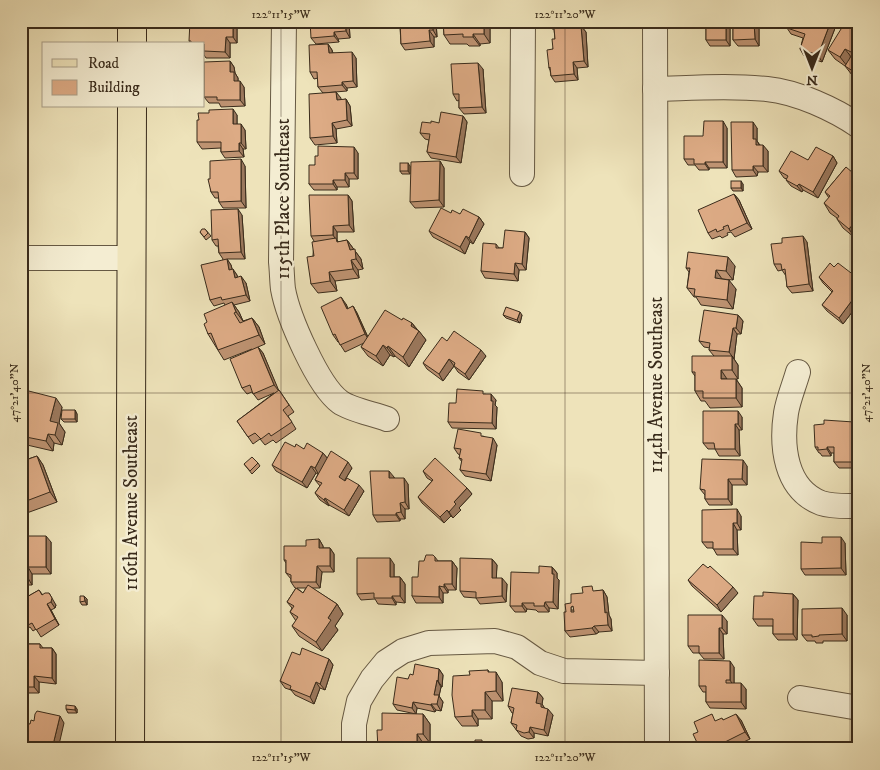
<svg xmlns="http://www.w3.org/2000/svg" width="880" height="770" viewBox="0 0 880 770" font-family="'IM FELL DW Pica',serif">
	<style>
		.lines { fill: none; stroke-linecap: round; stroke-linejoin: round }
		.minor-casing { stroke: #665943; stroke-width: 26 }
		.major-casing { stroke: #392b1b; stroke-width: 30 }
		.minor { stroke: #f4edd2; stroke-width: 24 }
		.major { stroke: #eee3ba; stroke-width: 28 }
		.wall { fill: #be9372; stroke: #392b1b; fill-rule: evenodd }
		.shaded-wall { fill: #9b785d; stroke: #392b1b }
		.building { fill: #ddab85; stroke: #392b1b; fill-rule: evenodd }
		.ticks { fill: none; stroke: #392b1b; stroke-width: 1; stroke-opacity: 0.45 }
		.labels { text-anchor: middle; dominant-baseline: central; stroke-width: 5; stroke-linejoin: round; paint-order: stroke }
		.street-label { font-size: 19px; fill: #392b1b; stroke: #f4edd2 }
		.neatline { fill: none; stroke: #392b1b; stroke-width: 2 }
		.ticks-label { font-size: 12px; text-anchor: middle; fill: #392b1b }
	</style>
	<rect width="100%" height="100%" fill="#eee3ba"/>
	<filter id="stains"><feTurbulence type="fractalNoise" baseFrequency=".004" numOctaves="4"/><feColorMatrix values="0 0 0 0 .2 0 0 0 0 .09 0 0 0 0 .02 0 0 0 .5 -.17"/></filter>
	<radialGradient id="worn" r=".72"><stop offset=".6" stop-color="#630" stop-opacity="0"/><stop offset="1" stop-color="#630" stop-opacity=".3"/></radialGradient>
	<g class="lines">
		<defs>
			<g id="minor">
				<path d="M284,21l-3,241c1,9 1,19 2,27 5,28 35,97 57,113 11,8 34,12 47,17"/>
				<polyline points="655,21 657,749"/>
				<path d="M655,89c37,-1 75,-4 112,0 30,3 67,20 92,37"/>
				<polyline points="522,174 523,21"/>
				<polyline points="21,258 132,258"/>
				<path d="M798,372c-4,14 -10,28 -12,41 -5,33 -1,76 35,90 12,4 25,3 38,3"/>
				<polyline points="800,698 859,708"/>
				<polyline points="354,749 354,724 359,701 372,679 386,662 403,651 429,643 495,641 517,647 540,663 564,671 657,673"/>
			</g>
			<g id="major">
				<polyline points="132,44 132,21"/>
				<polyline points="130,749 132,106"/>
			</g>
		</defs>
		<!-- minor casing -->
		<use href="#minor" class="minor-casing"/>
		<!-- major casing -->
		<use href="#major" class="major-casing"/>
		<!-- minor -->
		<use href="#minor" class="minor"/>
		<!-- major -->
		<use href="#major" class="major"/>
	</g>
	<!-- wall -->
	<g class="wall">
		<polygon points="349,21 350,38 338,39 339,42 316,44 311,38"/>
		<polygon points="390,21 436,21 437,37 434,37 434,47 405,50 401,44 400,27 394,28"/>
		<polygon points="443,21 490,21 490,43 480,44 480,46 469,46 467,44 450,44 444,35"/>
		<polygon points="547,21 595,21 596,25 581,26 586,32 588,67 577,68 578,80 555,82 551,76 550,70 549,68 555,39 554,29 552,29"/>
		<polygon points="687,21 730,21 730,46 710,46 706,40 706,28 704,28 702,26 690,26"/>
		<polygon points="733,21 769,21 769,23 763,23 763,28 759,28 759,46 738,46 733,40"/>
		<polygon points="789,21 835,21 837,23 822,62 804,56 800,49 803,38 791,34 787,28"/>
		<polygon points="859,22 859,80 852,75 845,66 835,59 828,50"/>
		<polygon points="237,24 237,43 230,43 230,58 206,58 204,55 204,44 191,44 189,41"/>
		<polygon points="328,44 332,50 333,53 356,58 357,87 347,88 347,91 323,93 318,87 318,78 314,79 310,72"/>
		<polygon points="230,61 234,67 235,73 238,78 238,81 244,87 245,106 221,107 219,103 209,103 204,97"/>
		<polygon points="483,69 486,113 464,114 459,108 459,100 457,101 453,94"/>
		<polygon points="336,92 341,100 346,99 350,106 352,126 336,129 337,143 315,145 310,138"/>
		<polygon points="237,115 237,124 245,130 246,149 243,149 244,157 225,158 221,152 221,148 202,149 197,142"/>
		<polygon points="463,116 467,122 461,163 431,158 427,152 429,140 425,139 420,133 439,123"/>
		<polygon points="727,128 727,168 709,168 709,170 699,170 695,165 688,165 684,159 703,136"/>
		<polygon points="757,128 757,141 760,145 768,151 768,172 758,172 757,176 736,177 732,170"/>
		<polygon points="358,153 358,179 349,179 349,187 337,187 337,190 314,190 309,184 318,156"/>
		<polygon points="833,156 837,163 818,198 803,190 802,192 791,186 786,180 787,179 784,178 779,171 808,160"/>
		<polygon points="440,161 444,168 444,207 415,208 410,202"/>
		<polygon points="245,166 246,208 223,208 219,202 219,198 215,198 211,192 210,179"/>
		<polygon points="410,166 410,174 402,174 400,171"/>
		<polygon points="846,167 855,238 843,228 837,219 837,218 830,213 824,203 829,198 825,192"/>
		<polygon points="743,184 743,191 733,191 731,188"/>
		<polygon points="734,194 739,200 752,229 735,237 731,232 727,233 728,235 722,238 720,236 712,239 708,233"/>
		<polygon points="348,195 352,201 354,232 337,232 337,240 339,242 347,240 361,259 363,269 358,270 359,278 335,281 337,291 318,293 311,284 314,241 311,236"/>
		<polygon points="451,213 479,217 484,224 473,244 470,242 465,254 433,237 429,231"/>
		<polygon points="242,215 245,259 227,259 231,265 232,269 237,275 237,277 246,283 250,301 234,305 239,312 243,321 252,318 259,327 265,344 258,347 263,353 278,390 279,390 294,412 288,416 296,429 276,443 273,440 265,445 260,439 253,444 237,421 274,393 258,400 252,392 247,394 242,388 252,349 224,360 208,334 207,322 225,305 224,303 214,306 210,300 223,259 219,253 218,246 216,246 212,240"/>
		<polygon points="205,229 211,236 206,240 200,232"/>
		<polygon points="525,232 529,238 526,270 519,270 518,281 485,278 481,271 496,244 499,248 503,248"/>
		<polygon points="807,242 813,291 792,293 787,287 786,276 782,270 778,271 774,264"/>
		<polygon points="735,266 733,280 722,279 736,289 733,309 701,305 696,297 694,297 687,288 689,272 686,268"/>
		<polygon points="819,277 859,279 859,303 843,324 827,311 822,305 832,292 823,283"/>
		<polygon points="346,304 348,309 353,306 357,313 368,337 402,320 412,323 426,340 409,367 395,356 394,357 390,355 383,366 368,356 361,347 364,343 345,352 338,341 338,342 333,335"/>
		<polygon points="503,315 522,315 520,323 506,318"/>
		<polygon points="738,315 743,321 741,334 737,334 734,359 738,365 738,379 736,379 742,388 742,407 710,408 705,401 701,401 695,391 695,376 692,372 714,356 709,350 710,348 704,347 699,341"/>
		<polygon points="447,341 486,356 469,380 458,372 454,366 443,381 427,369 423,363"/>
		<polygon points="859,347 859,393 856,390 859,375 853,367"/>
		<polygon points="21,389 62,407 59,423 65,432 62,445 54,443 53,451 27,445 21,436 21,432 24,418 21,417"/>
		<polygon points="485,394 496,400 495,405 497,407 496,429 452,428 448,422 456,403"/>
		<polygon points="75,410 77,414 77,422 64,422 61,419"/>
		<polygon points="742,417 742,430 739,430 740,456 719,456 715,449 708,449 703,443"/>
		<polygon points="858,428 858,468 839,468 834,462 834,453 831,453 831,456 822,456 820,453 819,453 815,447"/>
		<polygon points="483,436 497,445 491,481 465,476 460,470 462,462 459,458 460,455 458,454 454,448"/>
		<polygon points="295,447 323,453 327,458 352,468 345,480 364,491 349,516 329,505 329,506 320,500 315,493 320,486 315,480 318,474 316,473 307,488 276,471 272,465"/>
		<polygon points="21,455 25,460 37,456 43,465 57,502 24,514 21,510"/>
		<polygon points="258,463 260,466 252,474 244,464"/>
		<polygon points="747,466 747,485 732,485 732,505 709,505 705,499 705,495 700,489"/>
		<polygon points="423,471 467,488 472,494 459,508 461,510 453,518 451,516 444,523 422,503 418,497 432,481 427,478"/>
		<polygon points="394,477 394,478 408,484 409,509 405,509 405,519 400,519 400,521 377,522 373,515"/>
		<polygon points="741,516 741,530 737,530 738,555 717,555 713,548 707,548 702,542"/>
		<polygon points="21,536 51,542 51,574 32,574 32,585 21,585"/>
		<path d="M319,539l4,7v2h7l4,6v18h-12l-2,16h-8l25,16 6,10 -8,12 3,4 -16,21 -23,-15 -7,-10 4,-5 -6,-9 2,-4 -5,-6 9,-14h-1l-4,-6v-3l-5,-6v-10l-2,-3zM297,588h9l-3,5z"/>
		<polygon points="845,543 846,575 805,575 801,569"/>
		<polygon points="859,551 859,580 858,580 853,573"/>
		<polygon points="435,557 438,561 452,561 457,568 456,590 448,590 448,593 443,593 443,603 416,603 412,596 424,561"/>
		<polygon points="492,559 497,565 496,578 507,584 506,602 480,604 476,598 464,597 460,591"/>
		<polygon points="394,564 394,577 400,577 405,584 405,603 396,602 396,605 378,604 375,599 361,600 357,594"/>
		<polygon points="552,567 557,573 557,578 559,580 558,609 549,608 549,612 538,612 536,610 527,609 526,612 515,612 510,606 539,573"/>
		<polygon points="688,580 738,593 721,612 692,586"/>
		<polygon points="39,590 42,594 56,605 55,608 51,610 59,625 41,637 36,629 33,631 30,627 21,632 21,592 25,598"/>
		<path d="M603,590l4,7 2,18 2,4 1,12 -13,1 -3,2 -26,3 -5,-6 1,-19 5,-9 25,-12zM573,606l1,4h-3v-3z"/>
		<polygon points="793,594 798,600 797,640 778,640 773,634 773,626 758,626 753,619 763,596"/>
		<polygon points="87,599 87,605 82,605 80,602"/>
		<polygon points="847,615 847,641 823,641 823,643 816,643 815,641 807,641 802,635"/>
		<polygon points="727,621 727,634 723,634 724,659 704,659 699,653 693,653 688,646"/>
		<polygon points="859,629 859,658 856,658 852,652"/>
		<polygon points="21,644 40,644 43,648 52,648 56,654 56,684 39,682 39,693 21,693"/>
		<polygon points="329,659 333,665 325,690 320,688 314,704 295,695 291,690 285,688 280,681"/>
		<polygon points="734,667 734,683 746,689 746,709 710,708 706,702 706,692 703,692 699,686"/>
		<polygon points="439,669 443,675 442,687 441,687 439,696 443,702 441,711 436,710 435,712 417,708 416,714 397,710 393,704 408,679 413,675"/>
		<polygon points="488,670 489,672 502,682 503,701 492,701 492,719 478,719 478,726 462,726 455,717 470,675"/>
		<polygon points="538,692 543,698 542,704 544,708 553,715 548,736 534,733 534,738 528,739 521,736 511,723 513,713 512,713 508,706"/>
		<polygon points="66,709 77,709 77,713 68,713"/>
		<polygon points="423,714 430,724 430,743 423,743 423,749 378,749 382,730"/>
		<polygon points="723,720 741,720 750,739 729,749 700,749 717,721"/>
	</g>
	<!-- shaded-wall -->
	<g class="shaded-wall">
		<polygon points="233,21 235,21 237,24 237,43 233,37"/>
		<polygon points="345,21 349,21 350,38 346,31"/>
		<polygon points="432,21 436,21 437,37 433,30"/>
		<polygon points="484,21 490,21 490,43 484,34"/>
		<polygon points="726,21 730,21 730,46 726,40"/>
		<polygon points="758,21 761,21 763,23 763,28"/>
		<polygon points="831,21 835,21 837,23 822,62 818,55"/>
		<polygon points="754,22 759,28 759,46 755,39"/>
		<polygon points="581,26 586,32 588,67 584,61"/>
		<polygon points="429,30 434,37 434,47 430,41"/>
		<polygon points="334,32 338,39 339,42 334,36"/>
		<polygon points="473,34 480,44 480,46 473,37"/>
		<polygon points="226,37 230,43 230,58 225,52"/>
		<polygon points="328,44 332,50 333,60 329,53"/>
		<polygon points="845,49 852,58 847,66 840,57"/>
		<polygon points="352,52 356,58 357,87 353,81"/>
		<polygon points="230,61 234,67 235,73 238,78 238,88 234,81 230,72"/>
		<polygon points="573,62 577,68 578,80 574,74"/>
		<polygon points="478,63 483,69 486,113 482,107"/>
		<polygon points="240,81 244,87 245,106 240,100"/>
		<polygon points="342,82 347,88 347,91 342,85"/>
		<polygon points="336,92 341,98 341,106 337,100"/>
		<polygon points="346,99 350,106 352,126 347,120"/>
		<polygon points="233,109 237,115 237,130 233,124"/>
		<polygon points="463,116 467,122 461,163 456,157"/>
		<polygon points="723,121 727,128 727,168 723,162"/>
		<polygon points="753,122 757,128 757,141 760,146 760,152 753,139"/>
		<polygon points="332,123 336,129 337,143 333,136"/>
		<polygon points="241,124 245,130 246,149 241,143"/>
		<polygon points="239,143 243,149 244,157 239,151"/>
		<polygon points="763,145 768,151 768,172 763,166"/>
		<polygon points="354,147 358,153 358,179 354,173"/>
		<polygon points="833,156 837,163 818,198 813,192"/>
		<polygon points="241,159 245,166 246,208 241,201"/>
		<polygon points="440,161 444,168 444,207 439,200"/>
		<polygon points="705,162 709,168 709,170 705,164"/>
		<polygon points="408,163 410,166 410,174 408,171"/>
		<polygon points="753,166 758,172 757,176 753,170"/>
		<polygon points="345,173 349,179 349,187 345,180"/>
		<polygon points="333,180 337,187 337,190 333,184"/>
		<polygon points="741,181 743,184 743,191 741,188"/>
		<polygon points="859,182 859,199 851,191"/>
		<polygon points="799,184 803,190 802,192 797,186"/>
		<polygon points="734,194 739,200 752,229 747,223"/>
		<polygon points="348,195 352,201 354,232 349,225"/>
		<polygon points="238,209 242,215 245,259 241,252"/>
		<polygon points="479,217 484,224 473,244 469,238"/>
		<polygon points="859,217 859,234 855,238 849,229"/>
		<polygon points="333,226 337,232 337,240 343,248 343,251 333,235"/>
		<polygon points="525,232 529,238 526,270 522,264"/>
		<polygon points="466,236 470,242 465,254 460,247"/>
		<polygon points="803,236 807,242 813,291 809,284"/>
		<polygon points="347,240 361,259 363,269 350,250"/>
		<polygon points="728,257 735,266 733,280 726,271"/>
		<polygon points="227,259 231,265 234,276 229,270"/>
		<polygon points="351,260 358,270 359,278 353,269"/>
		<polygon points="515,263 519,270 518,281 514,274"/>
		<polygon points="233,269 237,275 239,284 235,278"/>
		<polygon points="716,270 722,279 715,278"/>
		<polygon points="329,272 335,281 337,291 330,281"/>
		<polygon points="241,276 246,283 250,301 246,295"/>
		<polygon points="729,280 736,289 733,309 727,300"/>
		<polygon points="859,291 859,303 843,324 839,318"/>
		<polygon points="341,297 346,304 351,315 347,309"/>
		<polygon points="232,302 239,312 243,321 236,312"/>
		<polygon points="353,306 357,313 369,340 365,334"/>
		<polygon points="520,312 522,315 520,323 517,320"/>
		<polygon points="738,315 743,321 741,334 736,328"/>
		<polygon points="252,318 259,327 265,344 259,335"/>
		<polygon points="412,323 418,332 419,331 426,340 409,367 403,357 411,326"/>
		<polygon points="733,328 737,334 734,359 729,352"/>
		<polygon points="383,345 390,355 383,366 376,356"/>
		<polygon points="388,346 395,356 394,357 387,348"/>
		<polygon points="258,347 263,353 279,391 274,385"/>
		<polygon points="481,350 486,356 469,380 465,374"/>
		<polygon points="732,356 738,365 738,379 732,370"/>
		<polygon points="449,359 454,366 443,381 439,374"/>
		<polygon points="721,370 727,379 721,379"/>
		<polygon points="736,379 742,388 742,407 736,398"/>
		<polygon points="491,394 496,400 495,405 497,407 496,429 492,423"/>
		<polygon points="56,398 62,407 59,423 65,432 62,445 55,435 50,421"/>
		<polygon points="75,410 77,414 77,422 75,419"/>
		<polygon points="738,411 742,417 742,430 738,424"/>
		<polygon points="854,422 858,428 858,468 854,462"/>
		<polygon points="735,424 739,430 740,456 735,449"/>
		<polygon points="48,434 54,443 53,451 46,441"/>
		<polygon points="493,438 497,445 491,481 486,474"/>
		<polygon points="827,447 831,453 831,456 827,449"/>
		<polygon points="323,453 328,459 319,475 315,468"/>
		<polygon points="37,456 43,465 57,502 50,492"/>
		<polygon points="743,460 747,466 747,485 742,479"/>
		<polygon points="348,462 352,468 343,483 339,477"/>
		<polygon points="311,466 316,473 307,488 302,482"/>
		<polygon points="389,471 394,477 394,484 389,478"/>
		<polygon points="404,478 408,484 409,509 405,502"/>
		<polygon points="728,479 732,485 732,505 728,499"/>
		<polygon points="359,485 364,491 349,516 344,510"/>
		<polygon points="467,488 472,494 459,508 461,510 453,518 449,512 454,502"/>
		<polygon points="325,498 329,505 329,506 324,500"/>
		<polygon points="400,503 405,509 405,519 401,512"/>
		<polygon points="737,509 741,516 741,530 737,523"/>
		<polygon points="447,510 451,516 444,523 440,517"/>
		<polygon points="396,513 400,519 400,521 396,515"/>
		<polygon points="733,523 737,530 738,555 733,549"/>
		<polygon points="46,536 51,542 51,574 46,567"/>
		<polygon points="841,537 845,543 846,575 841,568"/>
		<polygon points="319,539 323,546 323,554 319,548"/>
		<polygon points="330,548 334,554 334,572 330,566"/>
		<polygon points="390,558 394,564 394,584 390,577"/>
		<polygon points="492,559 497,565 496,584 492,578"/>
		<polygon points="452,561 457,568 456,590 452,584"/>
		<polygon points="317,566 322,572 320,588 316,582"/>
		<polygon points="28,567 32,574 32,585 28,578"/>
		<polygon points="552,567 557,573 557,578 559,580 558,609 553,602"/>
		<polygon points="400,577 405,584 405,603 400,596"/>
		<polygon points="502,578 507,584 506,602 502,596"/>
		<polygon points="444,584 448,590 448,593 444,587"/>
		<polygon points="439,586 443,593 443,603 439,597"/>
		<polygon points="733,587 738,593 721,612 717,605"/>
		<polygon points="603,590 607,597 609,615 611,619 612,631 608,625 605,613"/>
		<polygon points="49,593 56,605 55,608 51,602"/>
		<polygon points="793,594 798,600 797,640 793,634"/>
		<polygon points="84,596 87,599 87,605 85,601"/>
		<polygon points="392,596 396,602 396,605 392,598"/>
		<polygon points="545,602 549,608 549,612 544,606"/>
		<polygon points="522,603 527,609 526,612 522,606"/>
		<polygon points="47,604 51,610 59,625 55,619"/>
		<polygon points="337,604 343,614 335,626 338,630 322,651 316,642 328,618"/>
		<polygon points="842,608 847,615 847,641 842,634"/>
		<polygon points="722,615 727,621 727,634 722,628"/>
		<polygon points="594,626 599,632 596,634 592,628"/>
		<polygon points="719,628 723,634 724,659 719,653"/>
		<polygon points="52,648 56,654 56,684 52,678"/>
		<polygon points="329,659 333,665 325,690 320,684"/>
		<polygon points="730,661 734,667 734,687 730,680"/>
		<polygon points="439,669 443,675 442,687 438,681"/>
		<polygon points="496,672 502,682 503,701 496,691"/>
		<polygon points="34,676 39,682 39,693 34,687"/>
		<polygon points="437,680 441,687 439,696 443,702 441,711 437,704 434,695"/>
		<polygon points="316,682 320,688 314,704 310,697"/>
		<polygon points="741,683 746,689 746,709 741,702"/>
		<polygon points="485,692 492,701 492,719 485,710"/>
		<polygon points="538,692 543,698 542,704 546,710 545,713 536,703"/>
		<polygon points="413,702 417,708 416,714 412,708"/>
		<polygon points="431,704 436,710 435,712 431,705"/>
		<polygon points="75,706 77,709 77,713 75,710"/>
		<polygon points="548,709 553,715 548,736 544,730"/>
		<polygon points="472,710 478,719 478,726 472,716"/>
		<polygon points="423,714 430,724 430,743 423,734"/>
		<polygon points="736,714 741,720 750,739 745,732"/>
		<polygon points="60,716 64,723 58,749 52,749"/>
		<polygon points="530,727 534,733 534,738 529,732"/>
		<polygon points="417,734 423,743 423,749 420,749 417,745"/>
	</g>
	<!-- building -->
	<g class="building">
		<polygon points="190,21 233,21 233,37 226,37 225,52 204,51 204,44 191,44 191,41 189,41"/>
		<polygon points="310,21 345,21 346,31 334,32 334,36 311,38"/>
		<polygon points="400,21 432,21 433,30 429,30 430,41 401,44"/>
		<polygon points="443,21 484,21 484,34 473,34 473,37 463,37 463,34 444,35"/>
		<polygon points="700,21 726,21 726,40 706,40 706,22 700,22"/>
		<polygon points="733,21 758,21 758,22 754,22 755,39 733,40"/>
		<polygon points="789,21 831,21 818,55 800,49 805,34 787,28"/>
		<polygon points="846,21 857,21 859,22 859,75 845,66 853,53 845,49 840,57 828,50"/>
		<polygon points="581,26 584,61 573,62 574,74 551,76 550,67 549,68 547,50 553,49 552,39 555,39 554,28"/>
		<polygon points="328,44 329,53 352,52 353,81 342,82 342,85 318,87 317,72 310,72 309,45"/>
		<polygon points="230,61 230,72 234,72 234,81 240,81 240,100 217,100 217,97 204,97 204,62"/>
		<polygon points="478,63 482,107 459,108 459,94 453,94 451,64"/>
		<polygon points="336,92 337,100 346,99 347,120 332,123 333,136 310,138 309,94"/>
		<polygon points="233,109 233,124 241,124 241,143 239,143 239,151 221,152 221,142 197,142 197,120 199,120 198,113 209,113 209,110"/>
		<polygon points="441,112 463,116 456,157 427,152 430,134 420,133 422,122 431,123 431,121 439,123"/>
		<polygon points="704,121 723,121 723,162 705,162 705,164 694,164 694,159 684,159 684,136 703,136"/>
		<polygon points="731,122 753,122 753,139 756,139 756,145 763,145 763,166 753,166 753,170 732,170"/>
		<polygon points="318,146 354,147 354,173 345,173 345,180 333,180 333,184 309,184 309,165 315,165 315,156 318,156"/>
		<polygon points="816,147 833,156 813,192 799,184 797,186 786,180 788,176 779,171 791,151 808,160"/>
		<polygon points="241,159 241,201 219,202 218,192 211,192 208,179 210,179 210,161"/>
		<polygon points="440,161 439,200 410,202 411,162"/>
		<rect x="400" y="163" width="8" height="8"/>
		<polygon points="846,167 859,178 859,182 851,191 857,197 859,196 859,217 849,229 837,219 839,216 824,203 830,196 825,192"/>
		<rect x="731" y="181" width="10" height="7"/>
		<polygon points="734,194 747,223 730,231 728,225 723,227 724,229 717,232 716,229 708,233 698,210"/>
		<polygon points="309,195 348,195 349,225 333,226 333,235 311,236"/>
		<polygon points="441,208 451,213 452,210 460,214 463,209 479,217 469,238 466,236 460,247 429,231"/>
		<polygon points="238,209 241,252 219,253 218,239 212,240 211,210"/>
		<polygon points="202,229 205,229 208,233 204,237 200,232"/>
		<polygon points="505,230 525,232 522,264 515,263 514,274 481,271 483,243 496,244 496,248 503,248"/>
		<polygon points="803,236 809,284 787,287 785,269 782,270 781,264 774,264 771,244 782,243 782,238"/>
		<polygon points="336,238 337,242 347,240 350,250 355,249 356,259 351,260 353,269 329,272 330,281 311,284 307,257 314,256 312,242"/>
		<polygon points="688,252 728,257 726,271 716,270 715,278 729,280 727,300 694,296 695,289 687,288 690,268 686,268"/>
		<polygon points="227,259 229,270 233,269 235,278 241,276 246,295 222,300 221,297 210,300 201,265"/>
		<polygon points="830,263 834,267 838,263 859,279 859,291 839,318 822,305 833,291 819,277"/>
		<polygon points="341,297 347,309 353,306 365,334 340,345 335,334 333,335 321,307"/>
		<polygon points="232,302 236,312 234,313 240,323 252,318 259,335 218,350 211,333 208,334 204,324 207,322 204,314"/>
		<polygon points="506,307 520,312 517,320 503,315"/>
		<polygon points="385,310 402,320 403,318 412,323 411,326 419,331 403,357 388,346 387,348 383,345 376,356 361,347"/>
		<polygon points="704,310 738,315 736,328 733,328 729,352 709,350 710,343 699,341"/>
		<polygon points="859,321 859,334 853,324"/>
		<polygon points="454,331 481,350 465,374 454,366 455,363 449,359 439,374 423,363 442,337 447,341"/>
		<polygon points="258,347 274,385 253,394 250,385 242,388 230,359"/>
		<polygon points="852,347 859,347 859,367 853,367"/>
		<polygon points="692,356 732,356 732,370 721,370 721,379 736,379 736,398 703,398 703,391 695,391 695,372 692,372"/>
		<rect x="856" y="375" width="3" height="15"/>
		<polygon points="21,389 56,398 50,421 58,423 55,435 48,434 46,441 21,436 21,432 26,411 21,409"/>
		<polygon points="457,389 483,391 483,394 491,394 491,401 493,401 492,423 448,422 449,403 456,403"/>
		<polygon points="279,390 289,405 283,410 292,422 271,436 269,433 261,439 255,433 248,437 237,421"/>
		<polygon points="62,410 75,410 75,419 61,419"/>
		<polygon points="703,411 738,411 738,424 735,424 735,449 715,449 714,443 703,443"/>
		<polygon points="824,420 854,422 854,462 834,462 834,447 827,447 827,449 818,450 818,447 815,447 814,425 824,424"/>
		<polygon points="458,429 481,433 481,436 493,438 486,474 460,470 462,459 459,458 461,449 454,448"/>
		<polygon points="285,442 295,447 296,444 304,449 307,443 323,453 315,468 311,466 302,482 272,465"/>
		<polygon points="331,451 348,462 339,477 345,481 347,478 359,485 344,510 325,498 324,500 315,493 322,483 315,480"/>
		<polygon points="21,456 23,461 37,456 50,492 21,503"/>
		<polygon points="252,457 258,463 250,471 244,464"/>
		<polygon points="435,458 467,488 454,502 456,504 449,512 447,510 440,517 418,497 433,480 423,471"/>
		<polygon points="702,459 743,460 742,479 728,479 728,499 705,499 705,490 700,489"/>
		<polygon points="370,471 389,471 389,478 404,478 405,502 400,503 401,512 396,513 396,515 373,515"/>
		<polygon points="737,509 737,523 733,523 733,549 713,549 713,542 702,542 702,510"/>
		<polygon points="21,536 46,536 46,567 28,567 28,578 21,578"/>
		<polygon points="822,537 841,537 841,568 801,569 801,542 822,543"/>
		<polygon points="319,539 319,548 330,548 330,566 317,566 316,582 291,582 291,575 286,573 286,560 284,560 284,546 306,546 306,540"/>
		<rect x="853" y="551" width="6" height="22"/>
		<polygon points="426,555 433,555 435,557 435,561 452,561 452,584 444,584 444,587 439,586 439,597 412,596 412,577 418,577 419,561 424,561"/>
		<polygon points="357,558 390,558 390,577 400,577 400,596 392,596 392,598 374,598 374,593 357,594"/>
		<polygon points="460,558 492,559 492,578 502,578 502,596 476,598 476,592 460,591"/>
		<polygon points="703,564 708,568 710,566 733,587 717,605 688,580"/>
		<polygon points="539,566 552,567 552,574 554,574 553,602 545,602 544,606 534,606 534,603 522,603 522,606 510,606 511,572 539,573"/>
		<polygon points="308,585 337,604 328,618 331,620 316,642 292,626 298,617 290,612 294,606 287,602 296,588 303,593"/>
		<path d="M592,586l1,5 10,-1 2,23 2,-1 1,13 -14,1 -2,2 -27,3 -1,-19h2l-1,-8 6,-1v-9l12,-1 -1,-6zM573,606l1,6h-3v-5z"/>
		<polygon points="39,590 42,595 45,593 49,593 52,598 51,602 47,604 55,619 36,630 32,623 28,625 26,621 21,623 21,592 25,598"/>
		<polygon points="763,592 793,594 793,634 773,634 773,619 753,619 754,596 763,596"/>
		<polygon points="80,596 84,596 85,601 80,602"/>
		<polygon points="842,608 842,634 819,635 819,636 812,637 812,635 802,635 802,609"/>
		<polygon points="688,615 722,615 722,628 719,628 719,653 699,653 699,646 688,646"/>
		<rect x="852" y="629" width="7" height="23"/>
		<polygon points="21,644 40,644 40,648 52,648 52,678 34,676 34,687 21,687"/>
		<polygon points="302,648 329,659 320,684 316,682 310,697 290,689 291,686 280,681 292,652 300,655"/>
		<polygon points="699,660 730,661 730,680 726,680 726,683 741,683 741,702 706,702 706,686 699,686"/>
		<polygon points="415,664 439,669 438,681 437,680 434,695 439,695 437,704 431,704 431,705 413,702 412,708 393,704 397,677 408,679 410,674 413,675"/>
		<polygon points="488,670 488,672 496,672 496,691 485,692 485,710 472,710 472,716 455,717 452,695 453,676 470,675 469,671"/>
		<polygon points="512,688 538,692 536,703 541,704 541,707 548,709 544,730 530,727 529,732 524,733 516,730 517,725 511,723 514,708 508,706"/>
		<polygon points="66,705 75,706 75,710 66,709"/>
		<polygon points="37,711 60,716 52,749 36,749 33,748 33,749 21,749 21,723 30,724 31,720 34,721 35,714"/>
		<polygon points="382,713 423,714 423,734 417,734 417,745 406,746 406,749 378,749 377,730 382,730"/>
		<polygon points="712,714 715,721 722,718 723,720 736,714 745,732 711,749 700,749 693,734 698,732 694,722"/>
		<polygon points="475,740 482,740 482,745 476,745 475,747"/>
		<rect x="855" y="742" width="4" height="7"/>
		<polygon points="476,745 498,745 498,749 475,749"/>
		<rect x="825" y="746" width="20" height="3"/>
	</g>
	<!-- ticks -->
	<path class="ticks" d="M281,21v728M565,21v728M850,21v728M21,393h838"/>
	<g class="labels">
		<!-- street labels -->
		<g class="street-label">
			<text transform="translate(283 199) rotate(-90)">115th Place Southeast</text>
			<text transform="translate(656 385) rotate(-90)">114th Avenue Southeast</text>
			<text transform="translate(131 503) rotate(-90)">116th Avenue Southeast</text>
		</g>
	</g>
	<!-- margin -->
	<rect width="880" height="770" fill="none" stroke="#eee3ba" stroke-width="55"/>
	<!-- legend -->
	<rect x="42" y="42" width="162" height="65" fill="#f4edd2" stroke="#a99f89"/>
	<rect x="52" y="59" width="25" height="8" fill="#eee3ba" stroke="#a99f89"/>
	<text x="88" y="68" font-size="15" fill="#392b1b">Road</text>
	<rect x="52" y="80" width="25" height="15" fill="#ddab85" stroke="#a99f89"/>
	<text x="88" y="92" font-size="15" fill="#392b1b">Building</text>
	<!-- north arrow -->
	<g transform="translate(812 68) rotate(180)" stroke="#f4edd2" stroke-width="4" paint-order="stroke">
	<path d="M0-4L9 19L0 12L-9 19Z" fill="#392b1b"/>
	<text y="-8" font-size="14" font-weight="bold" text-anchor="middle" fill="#392b1b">N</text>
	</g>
	<rect x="28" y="28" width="824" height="714" class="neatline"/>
	<g class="ticks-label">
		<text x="281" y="18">122°11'15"W</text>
		<text x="565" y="18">122°11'20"W</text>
		<text transform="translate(866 393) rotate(-90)" y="4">47°21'40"N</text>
		<text transform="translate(14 393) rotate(-90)" y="4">47°21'40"N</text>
		<text x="281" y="761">122°11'15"W</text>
		<text x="565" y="761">122°11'20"W</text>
	</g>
	<rect width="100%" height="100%" filter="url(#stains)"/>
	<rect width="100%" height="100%" fill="url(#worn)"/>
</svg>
